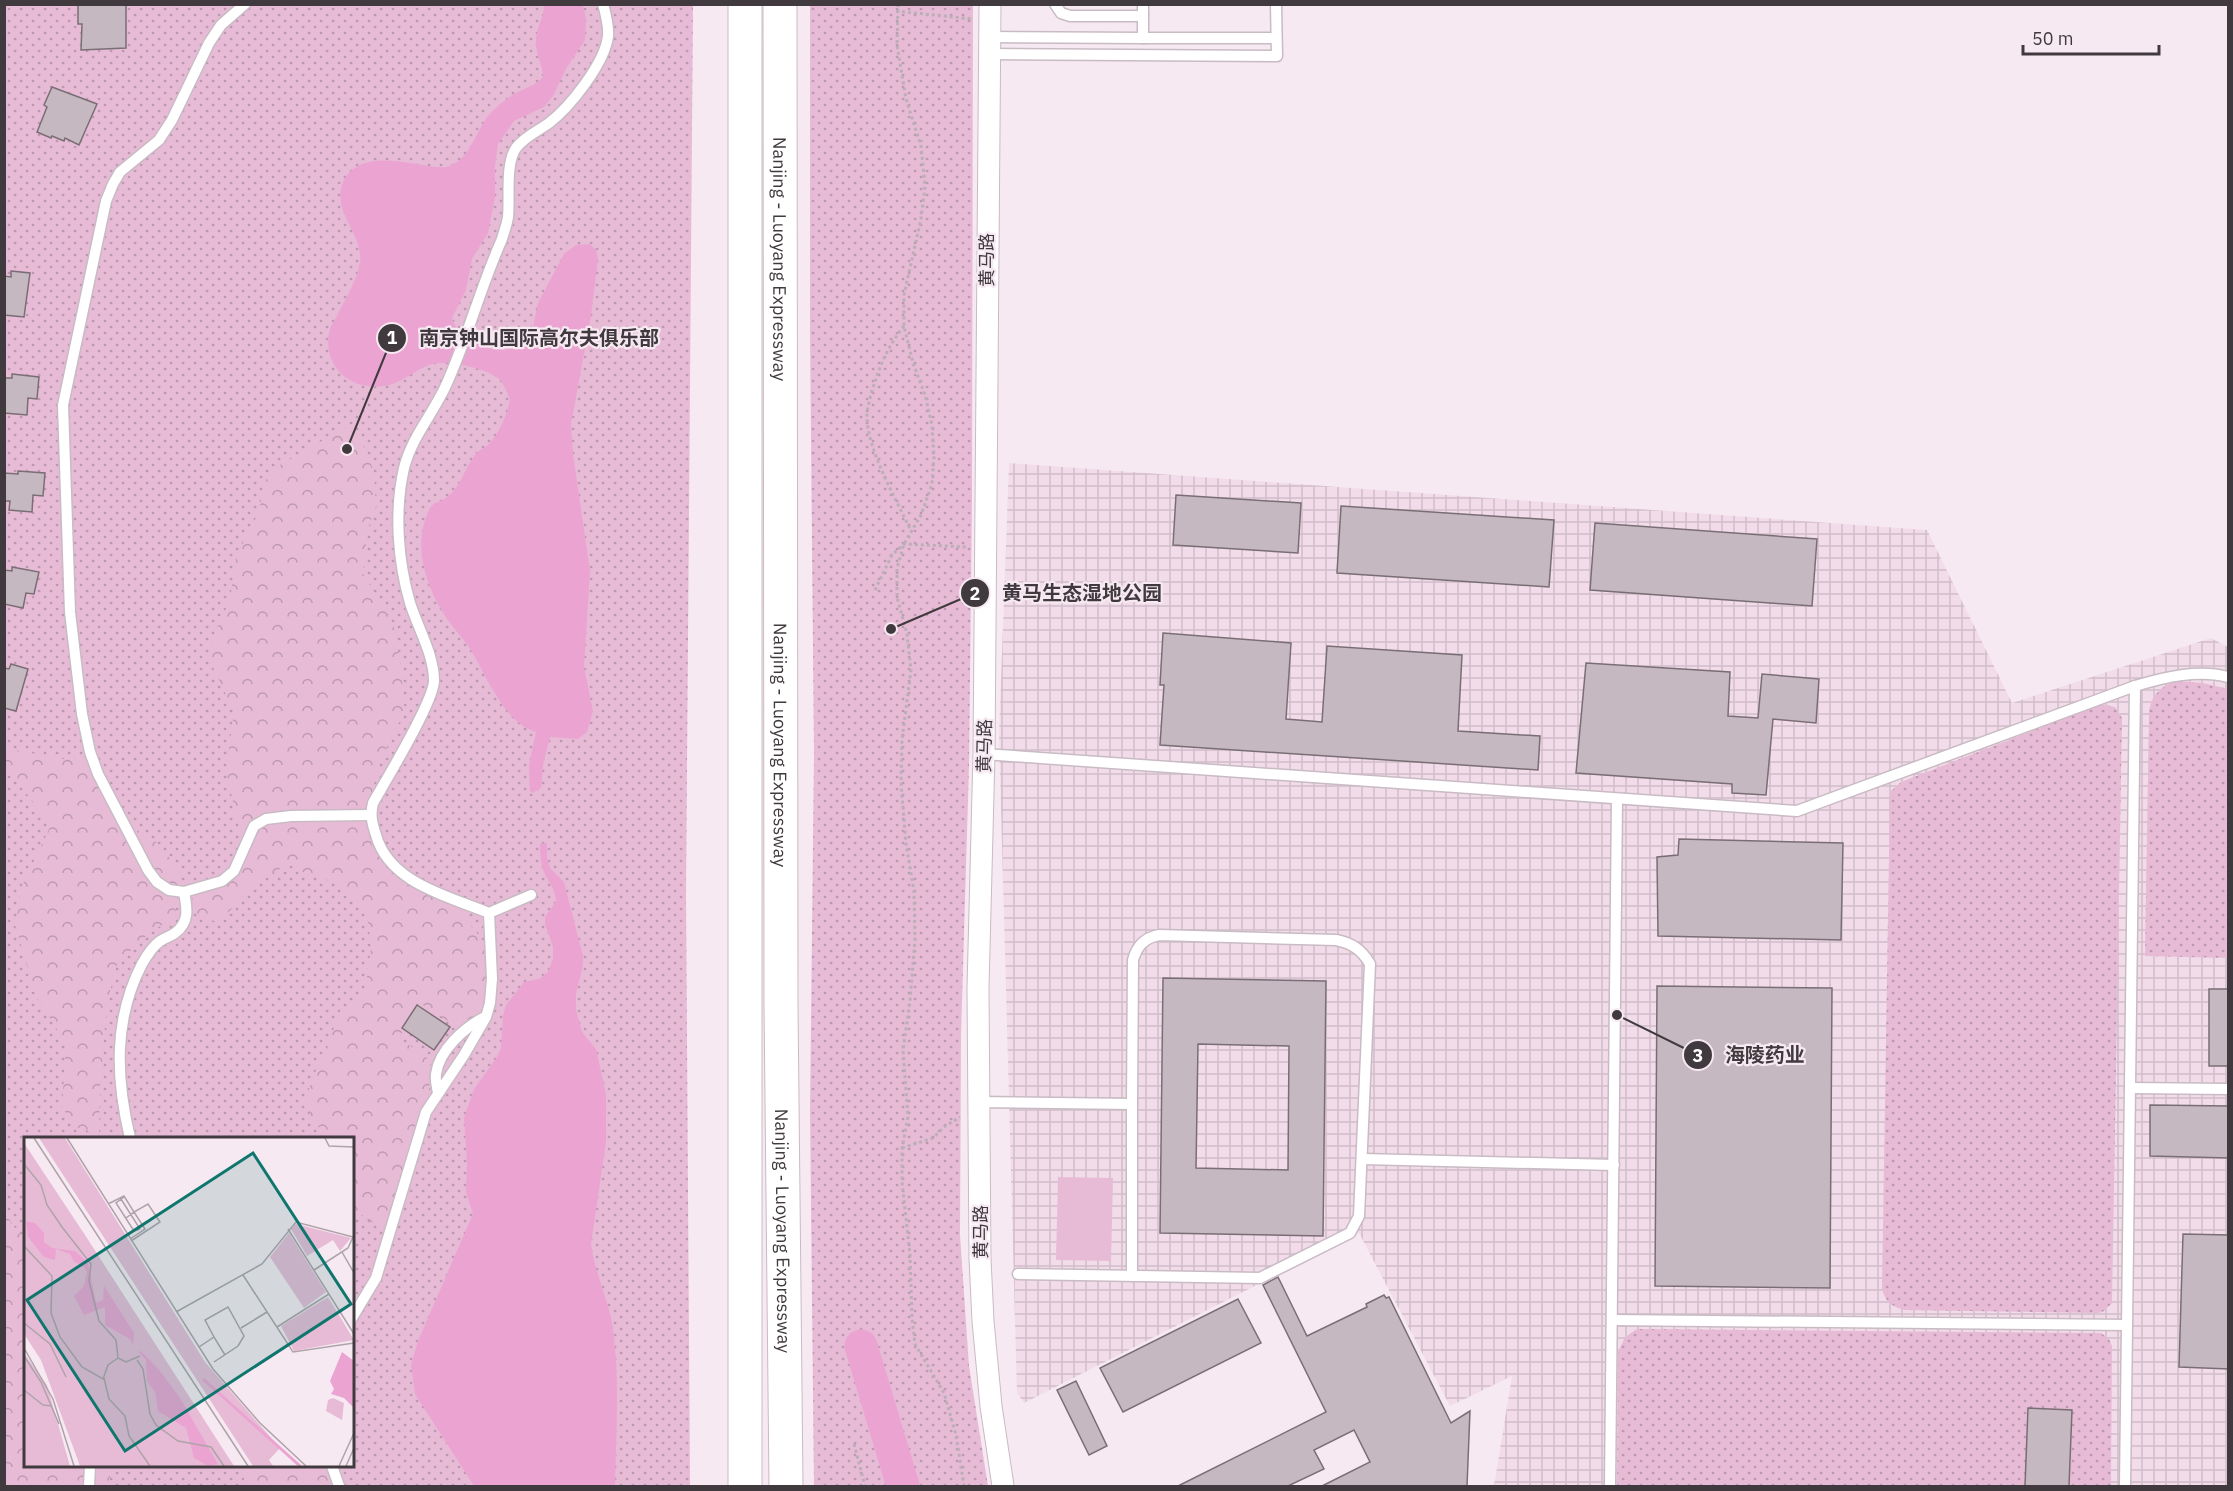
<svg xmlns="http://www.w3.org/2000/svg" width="2233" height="1491" viewBox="0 0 2233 1491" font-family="'IBM Plex Sans','Noto Sans SC',sans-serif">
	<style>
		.industrial { fill: url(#industrial-grid) }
		.green { fill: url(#green-dots); fill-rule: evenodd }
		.forest { fill: url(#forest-crowns) }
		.pitch { fill: #e7bbd6 }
		.water { fill: #eba4d2 }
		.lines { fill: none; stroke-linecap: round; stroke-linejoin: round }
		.river { stroke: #eba4d2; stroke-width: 33 }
		.building { fill: #c6b8c0; stroke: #7a6e75; stroke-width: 1.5; fill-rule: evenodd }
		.service-casing { stroke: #c9bbc4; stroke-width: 13 }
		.minor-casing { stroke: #c9bbc4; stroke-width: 23 }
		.motorway-casing { stroke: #c9bbc4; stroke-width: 35 }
		.path { stroke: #baafb6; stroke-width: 3; stroke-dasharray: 3 3; stroke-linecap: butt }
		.service { stroke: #fff; stroke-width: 10 }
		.minor { stroke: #fff; stroke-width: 21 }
		.motorway { stroke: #fff; stroke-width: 33 }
		.labels { text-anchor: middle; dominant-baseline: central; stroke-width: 4.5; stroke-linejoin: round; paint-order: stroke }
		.street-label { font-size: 18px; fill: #403a3e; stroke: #f7e9f1 }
		.inset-river { fill: none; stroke: #eba4d2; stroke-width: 3 }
		.inset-road { fill: none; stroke: #aea3a9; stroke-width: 1.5 }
		.view { fill: #0f766e; fill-opacity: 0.15; stroke: #0f766e; stroke-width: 3 }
		.inset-edge { fill: none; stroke: #403a3e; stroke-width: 3 }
		.leader { fill: none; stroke: #403a3e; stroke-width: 2 }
		.callout-dot { fill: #403a3e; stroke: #f7e9f1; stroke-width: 2 }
		.mark-label { font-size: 18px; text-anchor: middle; font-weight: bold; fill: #fff }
		.callout-label { font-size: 20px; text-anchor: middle; font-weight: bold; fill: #403a3e; stroke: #f7e9f1; stroke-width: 4.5; stroke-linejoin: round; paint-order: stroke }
	</style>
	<defs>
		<pattern id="industrial-grid" width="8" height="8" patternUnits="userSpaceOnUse" patternTransform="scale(1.5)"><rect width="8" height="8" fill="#f2dce9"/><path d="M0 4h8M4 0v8" fill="none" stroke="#d1bec9"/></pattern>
		<pattern id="green-dots" width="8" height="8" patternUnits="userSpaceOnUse" patternTransform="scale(1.5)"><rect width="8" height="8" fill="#e7bbd6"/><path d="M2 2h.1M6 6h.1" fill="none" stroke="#bd99af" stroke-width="1.8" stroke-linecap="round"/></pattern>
		<pattern id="forest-crowns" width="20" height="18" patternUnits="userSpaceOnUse" patternTransform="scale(1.5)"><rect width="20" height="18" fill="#e7bbd6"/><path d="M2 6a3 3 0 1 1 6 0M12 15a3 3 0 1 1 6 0" fill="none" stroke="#bd99af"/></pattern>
	</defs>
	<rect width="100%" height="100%" fill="#f7e9f1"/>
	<!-- industrial -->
	<polygon class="industrial" points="1009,463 1927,530 2012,703 2211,638 2228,647 2228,1486 1494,1486 1512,1376 1450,1406 1359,1233 1024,1403 1017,1393 999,735"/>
	<!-- green -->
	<g class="green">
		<path d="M5,5h688l-7,888 4,593h-685zM26,1138h326v328h-326z"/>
		<polygon points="810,5 973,5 972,502 969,766 961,1035 960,1235 969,1366 988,1486 814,1486 810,1111 814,755 810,332"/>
		<path d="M2178,681l25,2 25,6v269l-83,-2 4,-246c4,-17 13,-25 29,-29z"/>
		<path d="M2101,704l14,3 7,11 -10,585 -8,8 -5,2 -194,-3c-13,-3 -20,-9 -23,-21l8,-497 11,-10z"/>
		<polygon points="1637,1329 2101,1333 2109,1339 2112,1346 2111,1486 1617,1486 1618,1352 1625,1337"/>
	</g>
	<!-- forest -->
	<g class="forest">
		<path d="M344,428l12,1 18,42 2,35 -9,26 -4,42 30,49 7,39 5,51 -11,18 -17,40 -11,50 6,25 18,27 32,20 34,15 21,25 10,24 -1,42 -8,14 -19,15 -41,-26 -19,36 31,22 -1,37 -13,31 -27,94 -10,4c-11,-4 -16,-12 -26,-17l-1,-71h-23l-19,-20 -3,-22 6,-20 11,-21 16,-44 17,-11 8,-9 6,-44 -3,-26 -10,-19 -20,-19 -31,-9 -19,-10 -35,22 -18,20 -17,15 -16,-1 -6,-6 -4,-15 2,-5c25,-6 40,-12 52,-36l-20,-87 8,-59 -24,-51 3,-24 11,-23 7,-21 5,-37 23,-44 5,-30 16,-17z"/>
		<polygon points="4,748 64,759 85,757 117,820 145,834 160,845 180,873 175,916 147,935 117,964 107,1003 100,1087 99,1134 78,1128 62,1108 66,1044 36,996 15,925 22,886 51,825 5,766"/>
		<polygon points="4,1213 25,1241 26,1466 112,1466 109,1486 5,1486"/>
		<polygon points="248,1466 324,1466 332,1486 242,1486"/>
	</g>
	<!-- pitch -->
	<polygon class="pitch" points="1058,1177 1113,1178 1111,1261 1056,1260"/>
	<!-- water -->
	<g class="water">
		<path d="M544,5h39l3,14 -1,21 -19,29 -13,27 -9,11 -30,14 -16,23 -3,22v31l-7,36 -16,26 -6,31 -14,28c6,20 30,32 50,32 10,0 20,-5 28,-9l8,-38 26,-49 12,-9 14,-1 6,6 2,9 -7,57 -20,108 2,30 17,117 -6,96 9,44 -6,21 -9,7 -28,-2 -7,28 -2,23 -9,5 -2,-2 -1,-26 7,-33c-32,-10 -48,-53 -64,-80 -9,-15 -22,-27 -30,-41 -18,-30 -29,-68 -13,-101 4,-9 11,-7 18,-13 13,-9 18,-29 28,-42 3,-5 9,-7 14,-11 10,-10 19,-31 21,-45 -3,-6 -6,-15 -11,-20 -13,-11 -54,-20 -70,-14 -14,5 -26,17 -40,20 -35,8 -66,-15 -60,-52 1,-6 5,-12 8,-17 8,-17 20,-35 23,-54 4,-28 -31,-52 -16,-82 16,-29 57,-18 84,-14 5,0 12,2 18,1 23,-5 29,-34 42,-51 7,-8 19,-18 28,-23 11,-6 17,-6 27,-16 0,-12 -7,-21 -7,-34 -1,-14 8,-24 8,-38z"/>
		<path d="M547,843v14l3,11 14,14 19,74v9l-7,29v16l6,22 14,17 10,45v48l-15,102c4,30 18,56 22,85 7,53 3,105 2,157h-141l-59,-92 -4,-29 7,-24 55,-127 -7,-22 1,-30 -3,-44 10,-29 23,-32 4,-9 2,-32 3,-11 18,-23 15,-3 9,-7 5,-14v-11l-8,-23v-7l11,-16c-1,-10 -4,-14 -9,-23 -6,-10 -7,-22 -7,-34z"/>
	</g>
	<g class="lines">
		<!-- river -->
		<polyline class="river" points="861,1346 903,1486"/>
	</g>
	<!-- building -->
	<g class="building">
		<polygon points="78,4 126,4 126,48 81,50 82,24 78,24"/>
		<polygon points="52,87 97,104 79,145 65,138 64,141 52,136 51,138 37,132 47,107 44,105"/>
		<polygon points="11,271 30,273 24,317 4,315 4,276 11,277"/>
		<polygon points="12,374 39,377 37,399 28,398 27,415 4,413 4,378 12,378"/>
		<polygon points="18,471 45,473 43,496 33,495 32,512 9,510 10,501 4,501 4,473 18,474"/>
		<polygon points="1176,495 1301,503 1298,553 1173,545"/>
		<polygon points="1341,506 1554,520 1549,587 1337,573"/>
		<polygon points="1595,523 1817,539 1812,606 1590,590"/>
		<polygon points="12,567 39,572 34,594 26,593 23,608 4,604 4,570 12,571"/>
		<polygon points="1163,633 1291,643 1286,719 1322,722 1327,646 1462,655 1458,731 1540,736 1538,770 1160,745 1164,685 1160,685"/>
		<polygon points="1586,663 1730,672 1728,716 1758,718 1762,674 1819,679 1816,723 1773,719 1766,795 1732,793 1732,784 1576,773"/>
		<polygon points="11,664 28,669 16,711 4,708 4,668 9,669"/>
		<polygon points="1679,839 1843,843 1841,940 1658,936 1657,857 1678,855"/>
		<path d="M1163,978l163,3 -3,255 -163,-3zM1198,1044l91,2 -1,124 -92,-2z"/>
		<polygon points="1657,986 1832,988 1830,1288 1655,1286"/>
		<rect x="2209" y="989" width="20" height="77"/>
		<polygon points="417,1005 450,1027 434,1050 402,1028"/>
		<polygon points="2150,1105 2229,1106 2229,1158 2150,1156"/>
		<polygon points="2183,1234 2229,1235 2229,1369 2179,1367"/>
		<polygon points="1278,1277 1307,1336 1367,1307 1366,1304 1384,1295 1386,1298 1389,1297 1451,1423 1470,1411 1467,1486 1322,1486 1370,1462 1354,1430 1314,1450 1324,1469 1288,1486 1178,1486 1326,1412 1263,1285"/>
		<polygon points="1238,1299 1261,1343 1123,1412 1100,1368"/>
		<polygon points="1076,1381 1107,1446 1089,1455 1057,1390"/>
		<polygon points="2028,1408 2072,1410 2069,1486 2025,1486"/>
	</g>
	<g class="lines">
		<defs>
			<g id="service">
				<polyline points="245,4 221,25 209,43 172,120 159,140 120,172 113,184 106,201 63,405 70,612 82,714 90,752 98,774 148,870 157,882 169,890 184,892 222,881 234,871 254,826 266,819 291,816 370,815"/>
				<polyline points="1055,4 1061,13 1070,16 1143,16"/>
				<polyline points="989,37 1143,38 1143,4"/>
				<polyline points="1143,38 1276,38"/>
				<polyline points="989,54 1277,56 1276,4"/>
				<path d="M984,754l813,57 338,-125c30,-9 63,-17 93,-9"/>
				<path d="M531,895l-42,18c-41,-17 -100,-30 -113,-78 -4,-12 -6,-20 -3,-32 13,-23 60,-100 61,-122 0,-26 -16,-53 -24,-78 -12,-42 -16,-91 -6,-135 8,-32 30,-55 43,-85 21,-47 34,-97 55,-144 2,-7 5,-15 6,-22 2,-19 -3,-53 8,-69 8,-11 22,-17 33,-25 21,-16 56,-60 59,-87 1,-10 -2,-21 -5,-32"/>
				<polyline points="2130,1088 2228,1089"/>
				<path d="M438,1093c-1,-6 -3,-13 -2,-19 3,-24 29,-47 49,-57"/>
				<polyline points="979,1102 1132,1104 1132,1276"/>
				<path d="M130,1138c-14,-59 -17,-118 12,-174 4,-7 11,-18 17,-22 4,-4 11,-5 16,-9 15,-11 12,-25 9,-41"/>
				<polyline points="1362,1159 1614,1165"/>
				<path d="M1018,1274l242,4 90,-45 9,-17 11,-252c-8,-14 -18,-21 -34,-24l-177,-5c-15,3 -22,11 -26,25l-1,144"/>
				<polyline points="352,1318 376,1278 426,1112 464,1055 486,1017 490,1003 492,979 489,913"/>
				<polyline points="1612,1320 2127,1325"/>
				<polyline points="332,1466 339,1486"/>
				<polyline points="89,1486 90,1466"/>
				<polyline points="1610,1486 1617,799"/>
				<polyline points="2125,1486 2135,686"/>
			</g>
			<polyline id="minor" points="990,4 984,754 978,988 980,1259 983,1321 991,1406 1003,1486"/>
			<g id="motorway">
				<path id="s1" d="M780,4l1,1000 5,482"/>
				<polyline points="745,1486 745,4"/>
			</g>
		</defs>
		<!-- service casing -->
		<use href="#service" class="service-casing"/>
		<!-- minor casing -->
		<use href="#minor" class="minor-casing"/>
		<!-- motorway casing -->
		<use href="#motorway" class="motorway-casing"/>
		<!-- path -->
		<g class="path">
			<polyline points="898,4 897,45 906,99 921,146 925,186 921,219 904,295 904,326 913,363 925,395 932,425 934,457 932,484 921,515 904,544 897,568 897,597 907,634 911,670 902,740 901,783 906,844 914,891 915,940 910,1001 903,1050 908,1117 902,1148 902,1182 910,1254 912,1319 915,1344 944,1393 956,1435 964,1486"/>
			<polyline points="896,11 972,19"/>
			<path d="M904,326c-13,16 -22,34 -28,53 -4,11 -8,24 -9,36 -1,33 30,86 44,116"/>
			<polyline points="875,590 892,555 904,544 967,547"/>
			<polyline points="902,1148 933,1138 944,1127 960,1117"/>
			<polyline points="854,1444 865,1486"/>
		</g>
		<!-- service -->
		<use href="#service" class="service"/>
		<!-- minor -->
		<use href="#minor" class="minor"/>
		<!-- motorway -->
		<use href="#motorway" class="motorway"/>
	</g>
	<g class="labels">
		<!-- street labels -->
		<g class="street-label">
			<text stroke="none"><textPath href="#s1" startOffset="255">Nanjing - Luoyang Expressway</textPath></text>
			<text transform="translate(986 260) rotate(-90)">黄马路</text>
			<text stroke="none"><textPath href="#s1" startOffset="741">Nanjing - Luoyang Expressway</textPath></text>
			<text transform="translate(984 746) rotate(-89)">黄马路</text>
			<text stroke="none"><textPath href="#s1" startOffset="1227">Nanjing - Luoyang Expressway</textPath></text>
			<text transform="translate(980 1232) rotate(-90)">黄马路</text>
		</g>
	</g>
	<!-- overview -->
	<g transform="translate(24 1137)">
		<rect width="330" height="330" fill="#f7e9f1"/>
		<path d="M15,1h26l140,224 75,86 -11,12 4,6h-20zM0,6l61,92 149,231h-154l-39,-106 -17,-26zM272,87l55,14 -11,13 -7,-11 -26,16 -16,-27zM265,96l37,59 -22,16 -34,-51zM304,160l26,43 -60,11 -13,-25zM0,216l23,32 23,81h-46zM309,261l11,5 -2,17 -16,-9 2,-11z" fill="#e7bbd6"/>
		<path d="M66,184l25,24 3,14 19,4 5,8 -7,3 1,4 6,4 4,17 -16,-8 -1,-15 -6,-8h-10l-3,11 -4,-1 2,-8 -16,-17 -4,-12 -2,-10zM61,234l18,5 -1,14 10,18h-6l-16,-16 -4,-12 -11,-4zM87,274l12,6 24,46 7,3h-13l2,-3 -7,-8 -10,-2 -8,6h-16l-23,-29 26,-9 8,3zM127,284l26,22 -10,8 9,15h-8l-13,-18 -7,-18z" fill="#e7bbd6"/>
		<path d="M2,84l9,2 9,10v9l8,6 23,3 13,12 8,40 7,-3 1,-14 30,47 -1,12 -3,-6 -25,-14v-18l-21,8 -10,-19 10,-10 3,-14 -4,-6 -9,-4 -4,-8 -14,-5 -1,11 -11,-3 -16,-20zM113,213l7,4 16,17 20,27 38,66 -10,2 -14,-8 -8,-30 -28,-17 -3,-19 -8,-11 -1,-21zM318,215l12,9v47l-10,-10 -13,-4 3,-5 -4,-8z" fill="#eba4d2"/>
		<path class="inset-river" d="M179,242l97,87"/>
		<path class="inset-road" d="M10,1l214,328M43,1l146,231 47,54 46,43M301,1l4,8 25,1M0,27l17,21 6,20 15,22 29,37 -2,17 10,40 17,19 2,18 8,4 14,-6M100,60l-8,6 18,28 6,-2M97,62l19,30M84,67l16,-8 10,16 -8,6M264,92l66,105M106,102l15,-10 -11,-17 14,-8 12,18 -29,19M0,109l28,30 -1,37 9,24 22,30 21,12 5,-14 10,-7M318,115l12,21M219,138l50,77 61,-9M152,175l86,-48 34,-42 57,15 -5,11 -34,22M0,186l26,21 16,33M253,190l52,-33M217,191l26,-16M175,210l15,-10 11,18M0,211l29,51 21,67M0,219l17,26 18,42M113,223l6,9 7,45 6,11 22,16 33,6 13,19M190,225l24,-16 6,-10 -16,-29 -23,13 9,17M80,241l5,21 16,17 4,20 21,30M0,253l19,15 9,1M315,329l15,-33M322,329l8,-18"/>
		<path class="view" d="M229,16l98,151 -226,147 -98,-151z"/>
		<rect width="330" height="330" class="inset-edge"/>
	</g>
	<!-- callouts -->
	<path class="leader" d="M347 449L392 338M891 629L975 593M1617 1015L1698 1055"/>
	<g class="callout-dot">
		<circle cx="347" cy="449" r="6"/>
		<circle cx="891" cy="629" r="6"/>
		<circle cx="1617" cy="1015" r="6"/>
		<circle cx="392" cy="338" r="15"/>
		<circle cx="975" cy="593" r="15"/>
		<circle cx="1698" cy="1055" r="15"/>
	</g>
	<g class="mark-label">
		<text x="392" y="344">1</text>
		<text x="975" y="600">2</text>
		<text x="1698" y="1062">3</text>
	</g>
	<g class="callout-label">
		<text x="539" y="345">南京钟山国际高尔夫俱乐部</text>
		<text x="1082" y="600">黄马生态湿地公园</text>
		<text x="1765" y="1062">海陵药业</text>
	</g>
	<!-- border -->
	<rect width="2233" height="1491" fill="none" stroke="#403a3e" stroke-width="12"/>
	<!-- scale -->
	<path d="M2023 45v9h136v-9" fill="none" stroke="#403a3e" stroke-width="3"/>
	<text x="2032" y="45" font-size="18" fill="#403a3e" stroke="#f7e9f1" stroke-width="4.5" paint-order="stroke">50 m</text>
</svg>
